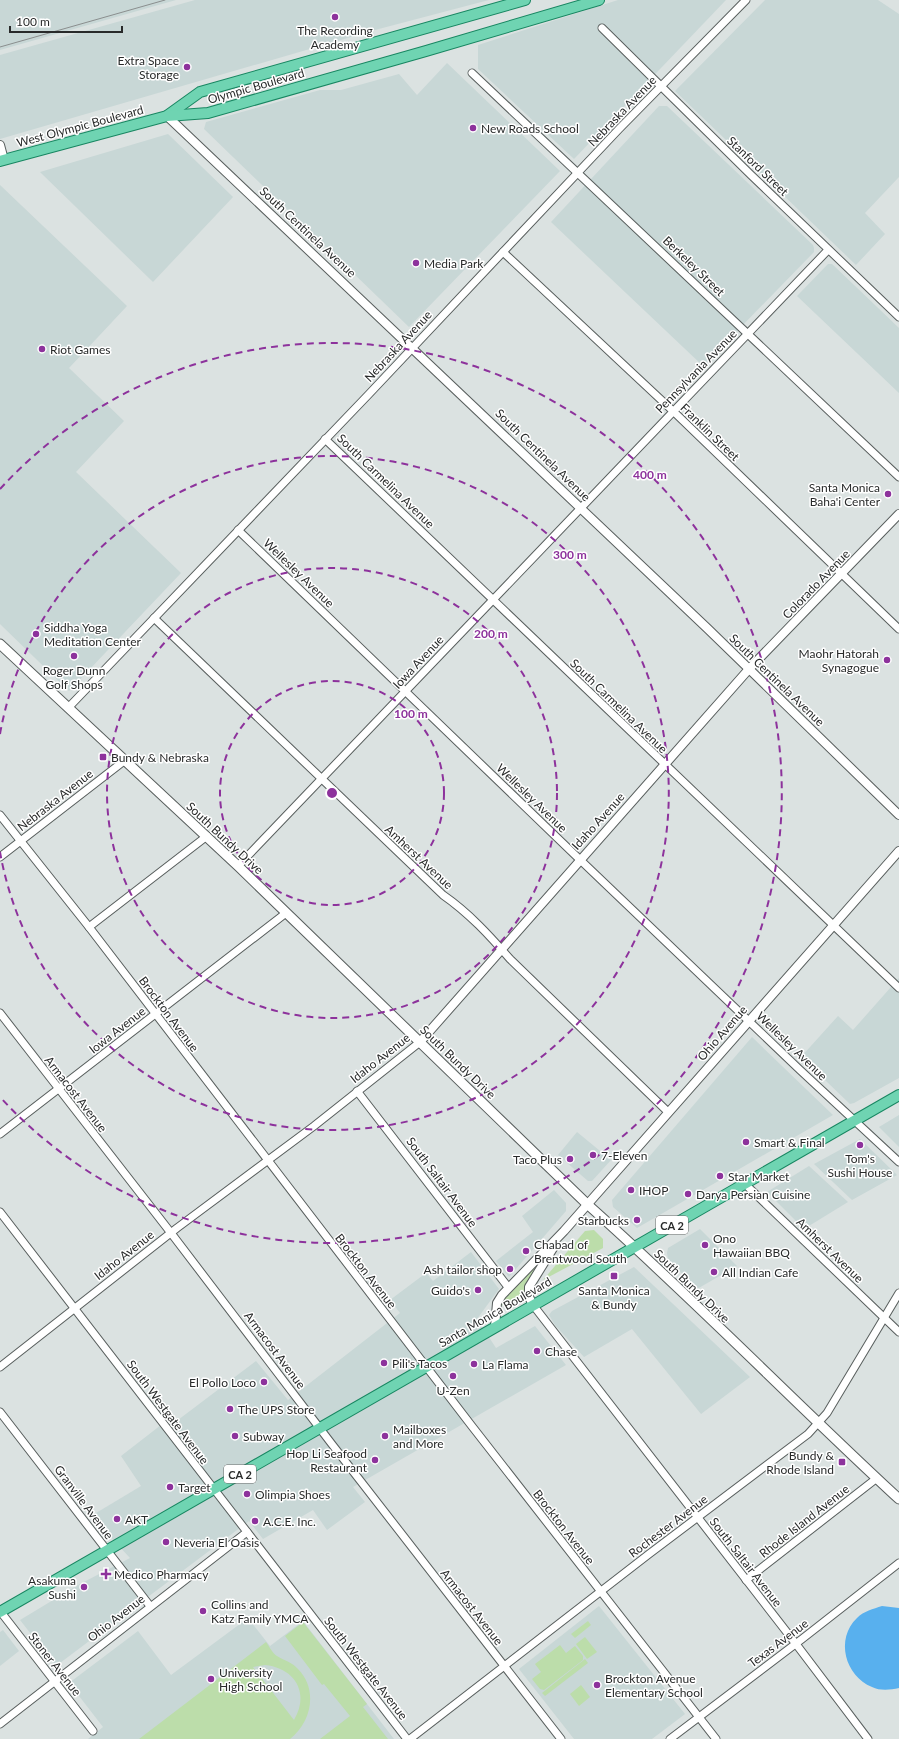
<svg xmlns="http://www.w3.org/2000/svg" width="899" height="1739" viewBox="0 0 899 1739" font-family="Lato,sans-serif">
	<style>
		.built { fill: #c8d7d6 }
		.green { fill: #bcddaa; fill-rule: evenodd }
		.water { fill: #58b0ee }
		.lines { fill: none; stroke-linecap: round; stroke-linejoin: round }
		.minor-casing { stroke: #585e5d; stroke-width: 9 }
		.tertiary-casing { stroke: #585e5d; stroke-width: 10 }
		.secondary-casing { stroke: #585e5d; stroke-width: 11 }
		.primary-casing { stroke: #188661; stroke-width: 12 }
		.minor { stroke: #fff; stroke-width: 7 }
		.tertiary { stroke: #fff; stroke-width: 8 }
		.secondary { stroke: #fff; stroke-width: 9 }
		.primary { stroke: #6fd4b2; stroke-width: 10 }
		.tram { stroke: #8a8e8e; stroke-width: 1 }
		.ring { fill: none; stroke: #8d329c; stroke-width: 2; stroke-dasharray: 7 5 }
		.poi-dot { fill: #8d329c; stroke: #fff; stroke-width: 1.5 }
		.labels { text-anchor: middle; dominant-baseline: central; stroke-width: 3; stroke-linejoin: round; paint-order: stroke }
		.shield { fill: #fff; stroke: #686a6a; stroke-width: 1 }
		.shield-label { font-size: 11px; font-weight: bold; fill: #282a2a }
		.poi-label { font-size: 12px; fill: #282a2a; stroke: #fff; text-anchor: start }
		.street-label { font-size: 12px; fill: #282a2a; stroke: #fff }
		.centre { fill: #8d329c; stroke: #fff; stroke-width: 2 }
		.ring-label { font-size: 12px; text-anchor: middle; font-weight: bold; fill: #8d329c; stroke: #fff; stroke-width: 3; stroke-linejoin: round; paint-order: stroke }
	</style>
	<rect width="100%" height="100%" fill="#dbe2e1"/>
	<!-- built -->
	<g class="built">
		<polygon points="0,0 176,0 0,50"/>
		<polygon points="195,0 489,0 375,30 0,139 0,55"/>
		<polygon points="618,0 726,0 574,159 478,69 478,45"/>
		<polygon points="765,0 878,0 899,14 899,177 865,213 885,234 856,265 675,91"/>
		<polygon points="447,63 560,171 409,327 204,129 206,122 320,90 341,90 399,74 417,95"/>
		<polygon points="659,106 667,106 813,245 814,248 814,252 703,366 551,222"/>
		<polygon points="168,134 233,197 153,282 40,172"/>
		<polygon points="0,185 127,306 69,368 124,421 76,472 181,573 69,691 0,624"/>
		<polygon points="828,264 832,264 899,328 899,393 797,296"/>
		<polygon points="899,978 899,1078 854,1103 850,1104 801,1057 838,1016 853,1030"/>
		<polygon points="752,1037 833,1115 637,1228 613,1207 612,1200"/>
		<polygon points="899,1115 899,1147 879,1127"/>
		<polygon points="577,1132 611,1160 592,1181 588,1181 558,1155"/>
		<polygon points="860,1139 897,1175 852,1200 814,1164"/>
		<polygon points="809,1166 848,1202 804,1229 767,1192"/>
		<polygon points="554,1190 566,1203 566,1211 509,1277 496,1261 533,1232 522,1216"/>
		<polygon points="700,1229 737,1266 697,1289 668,1259 667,1253 668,1248"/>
		<polygon points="471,1252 499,1289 477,1319 496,1348 535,1326 566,1365 353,1487 365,1502 327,1530 313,1510 263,1539 249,1521 56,1666 20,1620 78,1585 130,1558 91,1516 141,1486 121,1456 170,1418 174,1423 256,1361 288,1400 400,1313 390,1300 426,1273 433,1281"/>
		<polygon points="634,1267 750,1377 701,1414 632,1329 584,1357 555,1325 549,1315 552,1311"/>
		<polygon points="599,1606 685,1714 652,1739 574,1739 519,1669"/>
		<polygon points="248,1618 270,1646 303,1621 394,1739 88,1739 103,1727 69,1683 138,1631 171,1675"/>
		<polygon points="3,1630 19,1651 0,1666 0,1632"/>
	</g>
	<!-- green -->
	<g class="green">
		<polygon points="594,1230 603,1239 603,1248 543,1280 585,1231"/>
		<polygon points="541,1259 542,1261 525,1290 525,1293 499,1307 502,1300"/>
		<polygon points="588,1621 591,1625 575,1638 571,1634"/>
		<polygon points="303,1622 367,1704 363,1707 388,1739 320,1739 350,1716 324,1684 322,1685 285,1636"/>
		<polygon points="585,1637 597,1652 587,1659 576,1644"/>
		<path d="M266,1642c3,4 7,12 11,14 8,5 15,6 21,13 20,20 14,53 -8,70h-151zM265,1665c30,3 45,28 29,55l-41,-53z"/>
		<polygon points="560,1645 566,1653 575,1646 583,1656 583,1660 544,1690 540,1689 532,1679 541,1672 535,1664"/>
		<polygon points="585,1659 588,1663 545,1696 542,1693"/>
		<polygon points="581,1685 590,1697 579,1706 570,1694"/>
	</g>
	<!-- water -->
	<path class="water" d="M882,1606l17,2v80c-9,2 -19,3 -27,-1 -27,-11 -37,-48 -15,-69 7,-7 16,-9 25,-12z"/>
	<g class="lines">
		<defs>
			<g id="minor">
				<polyline points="602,28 751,175 899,317"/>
				<polyline points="472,73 899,477"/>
				<polyline points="503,252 673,411 899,629"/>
				<polyline points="325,439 899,988"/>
				<polyline points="238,530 573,853 800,1070 899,1162"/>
				<path d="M154,618l289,277c26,18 47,41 67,64l158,153"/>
				<polyline points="68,708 369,394 619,129 746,0"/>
				<polyline points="0,815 89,927 471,1425 716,1739"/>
				<polyline points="0,857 124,761"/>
				<polyline points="238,866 828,250"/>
				<polyline points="89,927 207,836"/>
				<polyline points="0,1013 171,1233 331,1443 561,1739"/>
				<polyline points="357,1091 508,1287"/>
				<polyline points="0,1134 286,913"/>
				<polyline points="745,1184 899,1332"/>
				<polyline points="0,1212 407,1739"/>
				<polyline points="533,1305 796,1644 868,1739"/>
				<polyline points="0,1367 177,1228 314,1126 420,1042"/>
				<polyline points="0,1412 150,1606"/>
				<polyline points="746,1580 877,1478"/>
				<polyline points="0,1611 93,1731"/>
				<polyline points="0,1724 247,1532"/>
				<polyline points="410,1739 649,1554 808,1434 827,1413 899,1293"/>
				<polyline points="670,1739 802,1639 899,1563"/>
			</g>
			<g id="tertiary">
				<polyline points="167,116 708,629 899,815"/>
				<polyline points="0,145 4,160"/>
				<polyline points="420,1042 749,669 899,514"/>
				<polyline points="533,1305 529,1297 529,1287 555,1245"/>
				<polyline points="495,1327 497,1303 502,1295 564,1231 899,851"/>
			</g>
			<path id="secondary" d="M0,644l238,222 349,338c107,95 207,198 312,295"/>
			<g id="primary">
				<polyline points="168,115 200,92 525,0"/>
				<polyline points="0,161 167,116 208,113 426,51 599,0"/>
				<polyline points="0,1612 899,1095"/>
			</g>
		</defs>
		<!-- minor casing -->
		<use href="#minor" class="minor-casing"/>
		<!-- tertiary casing -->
		<use href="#tertiary" class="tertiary-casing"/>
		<!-- secondary casing -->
		<use href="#secondary" class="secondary-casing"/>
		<!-- primary casing -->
		<use href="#primary" class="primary-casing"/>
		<!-- minor -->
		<use href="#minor" class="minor"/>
		<!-- tertiary -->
		<use href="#tertiary" class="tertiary"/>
		<!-- secondary -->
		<use href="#secondary" class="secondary"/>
		<!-- primary -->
		<use href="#primary" class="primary"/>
		<!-- tram -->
		<polyline class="tram" points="0,47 165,0"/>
	</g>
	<!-- distance rings -->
	<g class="ring">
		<circle cx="332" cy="793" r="112"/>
		<circle cx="332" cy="793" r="225"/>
		<path d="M0 734A337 337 0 1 1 0 852"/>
		<path d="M0 489A450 450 0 1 1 0 1097"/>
	</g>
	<!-- markers -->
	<g class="poi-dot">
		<circle cx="335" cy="17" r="4"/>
		<circle cx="187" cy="67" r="4"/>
		<circle cx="473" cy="128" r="4"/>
		<circle cx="416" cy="263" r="4"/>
		<circle cx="42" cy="349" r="4"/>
		<circle cx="888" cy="494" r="4"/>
		<circle cx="36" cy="634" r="4"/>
		<circle cx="74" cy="656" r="4"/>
		<circle cx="887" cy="660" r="4"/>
		<rect x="99" y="753" width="8" height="8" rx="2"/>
		<circle cx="746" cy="1142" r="4"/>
		<circle cx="860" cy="1145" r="4"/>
		<circle cx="593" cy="1155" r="4"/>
		<circle cx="570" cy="1159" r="4"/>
		<circle cx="720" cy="1176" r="4"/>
		<circle cx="631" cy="1190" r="4"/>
		<circle cx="688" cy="1194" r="4"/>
		<circle cx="637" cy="1220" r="4"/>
		<circle cx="705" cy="1245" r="4"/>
		<circle cx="526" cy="1251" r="4"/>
		<circle cx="510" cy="1269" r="4"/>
		<circle cx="714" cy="1272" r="4"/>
		<rect x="610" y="1272" width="8" height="8" rx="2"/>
		<circle cx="478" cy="1290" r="4"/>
		<circle cx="537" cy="1351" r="4"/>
		<circle cx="384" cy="1363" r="4"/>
		<circle cx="474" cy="1364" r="4"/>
		<circle cx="453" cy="1376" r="4"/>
		<circle cx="264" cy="1382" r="4"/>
		<circle cx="230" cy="1409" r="4"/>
		<circle cx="235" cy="1436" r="4"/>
		<circle cx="385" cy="1436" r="4"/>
		<circle cx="375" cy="1460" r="4"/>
		<rect x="838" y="1458" width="8" height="8" rx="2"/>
		<circle cx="170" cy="1487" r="4"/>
		<circle cx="247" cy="1494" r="4"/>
		<circle cx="117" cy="1519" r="4"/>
		<circle cx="255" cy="1521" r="4"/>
		<circle cx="166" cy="1542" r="4"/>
		<path d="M104 1568h4v4h4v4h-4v4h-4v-4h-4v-4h4z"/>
		<circle cx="84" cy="1587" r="4"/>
		<circle cx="203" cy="1611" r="4"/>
		<circle cx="211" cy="1679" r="4"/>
		<circle cx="597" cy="1685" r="4"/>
	</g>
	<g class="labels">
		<!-- shield labels -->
		<g class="shield">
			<rect x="656" y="1216" width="32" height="18" rx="3"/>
			<rect x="224" y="1465" width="32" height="18" rx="3"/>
		</g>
		<g class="shield-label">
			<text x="672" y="1225">CA 2</text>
			<text x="240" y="1474">CA 2</text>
		</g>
		<!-- poi labels -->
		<g class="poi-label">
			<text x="335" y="30" text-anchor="middle">The Recording<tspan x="335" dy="14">Academy</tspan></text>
			<text x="179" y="60" text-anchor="end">Extra Space<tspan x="179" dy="14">Storage</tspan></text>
			<text x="481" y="128">New Roads School</text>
			<text x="424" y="263">Media Park</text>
			<text x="50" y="349">Riot Games</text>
			<text x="880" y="487" text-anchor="end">Santa Monica<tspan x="880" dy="14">Baha'i Center</tspan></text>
			<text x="44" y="627">Siddha Yoga<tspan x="44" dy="14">Meditation Center</tspan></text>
			<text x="879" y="653" text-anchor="end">Maohr Hatorah<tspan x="879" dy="14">Synagogue</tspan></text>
			<text x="74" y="670" text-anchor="middle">Roger Dunn<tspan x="74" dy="14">Golf Shops</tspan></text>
			<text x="111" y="757">Bundy &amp; Nebraska</text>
			<text x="754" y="1142">Smart &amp; Final</text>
			<text x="601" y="1155">7-Eleven</text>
			<text x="860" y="1158" text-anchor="middle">Tom's<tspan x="860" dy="14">Sushi House</tspan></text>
			<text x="562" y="1159" text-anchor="end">Taco Plus</text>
			<text x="728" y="1176">Star Market</text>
			<text x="639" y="1190">IHOP</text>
			<text x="696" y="1194">Darya Persian Cuisine</text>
			<text x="629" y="1220" text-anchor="end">Starbucks</text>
			<text x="713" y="1238">Ono<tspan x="713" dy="14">Hawaiian BBQ</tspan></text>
			<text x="534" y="1244">Chabad of<tspan x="534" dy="14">Brentwood South</tspan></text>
			<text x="502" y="1269" text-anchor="end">Ash tailor shop</text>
			<text x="722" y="1272">All Indian Cafe</text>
			<text x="470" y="1290" text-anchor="end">Guido's</text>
			<text x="614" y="1290" text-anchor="middle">Santa Monica<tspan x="614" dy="14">&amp; Bundy</tspan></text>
			<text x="545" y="1351">Chase</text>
			<text x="392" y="1363">Pili's Tacos</text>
			<text x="482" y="1364">La Flama</text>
			<text x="256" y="1382" text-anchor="end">El Pollo Loco</text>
			<text x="453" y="1390" text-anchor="middle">U-Zen</text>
			<text x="238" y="1409">The UPS Store</text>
			<text x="393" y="1429">Mailboxes<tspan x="393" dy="14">and More</tspan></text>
			<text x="243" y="1436">Subway</text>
			<text x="367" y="1453" text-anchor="end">Hop Li Seafood<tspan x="367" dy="14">Restaurant</tspan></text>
			<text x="834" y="1455" text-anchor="end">Bundy &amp;<tspan x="834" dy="14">Rhode Island</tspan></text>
			<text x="178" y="1487">Target</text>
			<text x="255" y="1494">Olimpia Shoes</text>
			<text x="125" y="1519">AKT</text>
			<text x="263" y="1521">A.C.E. Inc.</text>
			<text x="174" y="1542">Neveria El Oasis</text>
			<text x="114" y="1574">Medico Pharmacy</text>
			<text x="76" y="1580" text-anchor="end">Asakuma<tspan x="76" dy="14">Sushi</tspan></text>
			<text x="211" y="1604">Collins and<tspan x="211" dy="14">Katz Family YMCA</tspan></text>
			<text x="219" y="1672">University<tspan x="219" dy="14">High School</tspan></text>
			<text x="605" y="1678">Brockton Avenue<tspan x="605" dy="14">Elementary School</tspan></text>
		</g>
		<!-- street labels -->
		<g class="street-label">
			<text transform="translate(256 86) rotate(-16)">Olympic Boulevard</text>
			<text transform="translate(622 111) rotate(-46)">Nebraska Avenue</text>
			<text transform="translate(80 126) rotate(-15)">West Olympic Boulevard</text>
			<text transform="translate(758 166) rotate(44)">Stanford Street</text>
			<text transform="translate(308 232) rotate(43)">South Centinela Avenue</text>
			<text transform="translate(694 266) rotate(44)">Berkeley Street</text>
			<text transform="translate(398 346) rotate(-47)">Nebraska Avenue</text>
			<text transform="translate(696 371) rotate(-46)">Pennsylvania Avenue</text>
			<text transform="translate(710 432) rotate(44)">Franklin Street</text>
			<text transform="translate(543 455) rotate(44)">South Centinela Avenue</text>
			<text transform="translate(386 481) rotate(44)">South Carmelina Avenue</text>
			<text transform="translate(299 573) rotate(44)">Wellesley Avenue</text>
			<text transform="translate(816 584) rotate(-46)">Colorado Avenue</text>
			<text transform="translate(418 662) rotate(-47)">Iowa Avenue</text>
			<text transform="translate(777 680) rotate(44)">South Centinela Avenue</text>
			<text transform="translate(619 706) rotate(44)">South Carmelina Avenue</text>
			<text transform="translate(532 798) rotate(44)">Wellesley Avenue</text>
			<text transform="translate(55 800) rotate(-38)">Nebraska Avenue</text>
			<text transform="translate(598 821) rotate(-48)">Idaho Avenue</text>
			<text transform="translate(225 838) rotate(43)">South Bundy Drive</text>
			<text transform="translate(419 857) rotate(43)">Amherst Avenue</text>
			<text transform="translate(169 1014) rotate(53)">Brockton Avenue</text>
			<text transform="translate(117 1030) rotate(-38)">Iowa Avenue</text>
			<text transform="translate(722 1033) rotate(-49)">Ohio Avenue</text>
			<text transform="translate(792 1046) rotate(44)">Wellesley Avenue</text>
			<text transform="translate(380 1058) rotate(-38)">Idaho Avenue</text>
			<text transform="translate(458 1062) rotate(44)">South Bundy Drive</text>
			<text transform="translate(76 1094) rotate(52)">Armacost Avenue</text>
			<text transform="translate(442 1182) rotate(53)">South Saltair Avenue</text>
			<text transform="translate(830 1250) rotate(44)">Amherst Avenue</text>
			<text transform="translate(124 1255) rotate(-38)">Idaho Avenue</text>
			<text transform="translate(366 1271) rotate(52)">Brockton Avenue</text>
			<text transform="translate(692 1286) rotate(44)">South Bundy Drive</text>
			<text transform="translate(495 1312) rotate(-30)">Santa Monica Boulevard</text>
			<text transform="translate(275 1350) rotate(53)">Armacost Avenue</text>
			<text transform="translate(168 1412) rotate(53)">South Westgate Avenue</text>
			<text transform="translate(84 1502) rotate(53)">Granville Avenue</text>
			<text transform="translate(804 1521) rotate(-38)">Rhode Island Avenue</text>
			<text transform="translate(668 1526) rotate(-37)">Rochester Avenue</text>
			<text transform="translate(564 1527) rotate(52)">Brockton Avenue</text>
			<text transform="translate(746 1562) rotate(52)">South Saltair Avenue</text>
			<text transform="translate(472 1607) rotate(52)">Armacost Avenue</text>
			<text transform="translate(116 1618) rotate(-38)">Ohio Avenue</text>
			<text transform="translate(778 1643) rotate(-37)">Texas Avenue</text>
			<text transform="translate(55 1664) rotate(52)">Stoner Avenue</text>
			<text transform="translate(366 1668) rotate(52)">South Westgate Avenue</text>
		</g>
	</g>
	<circle cx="332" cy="793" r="6" class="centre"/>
	<g class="ring-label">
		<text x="650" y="479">400 m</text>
		<text x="570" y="559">300 m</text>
		<text x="491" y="638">200 m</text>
		<text x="411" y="718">100 m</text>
	</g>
	<!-- scale -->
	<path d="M10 26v6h112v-6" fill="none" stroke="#282a2a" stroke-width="2"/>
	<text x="16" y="26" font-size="12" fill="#282a2a" stroke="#ffffff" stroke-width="3" paint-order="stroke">100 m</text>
</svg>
